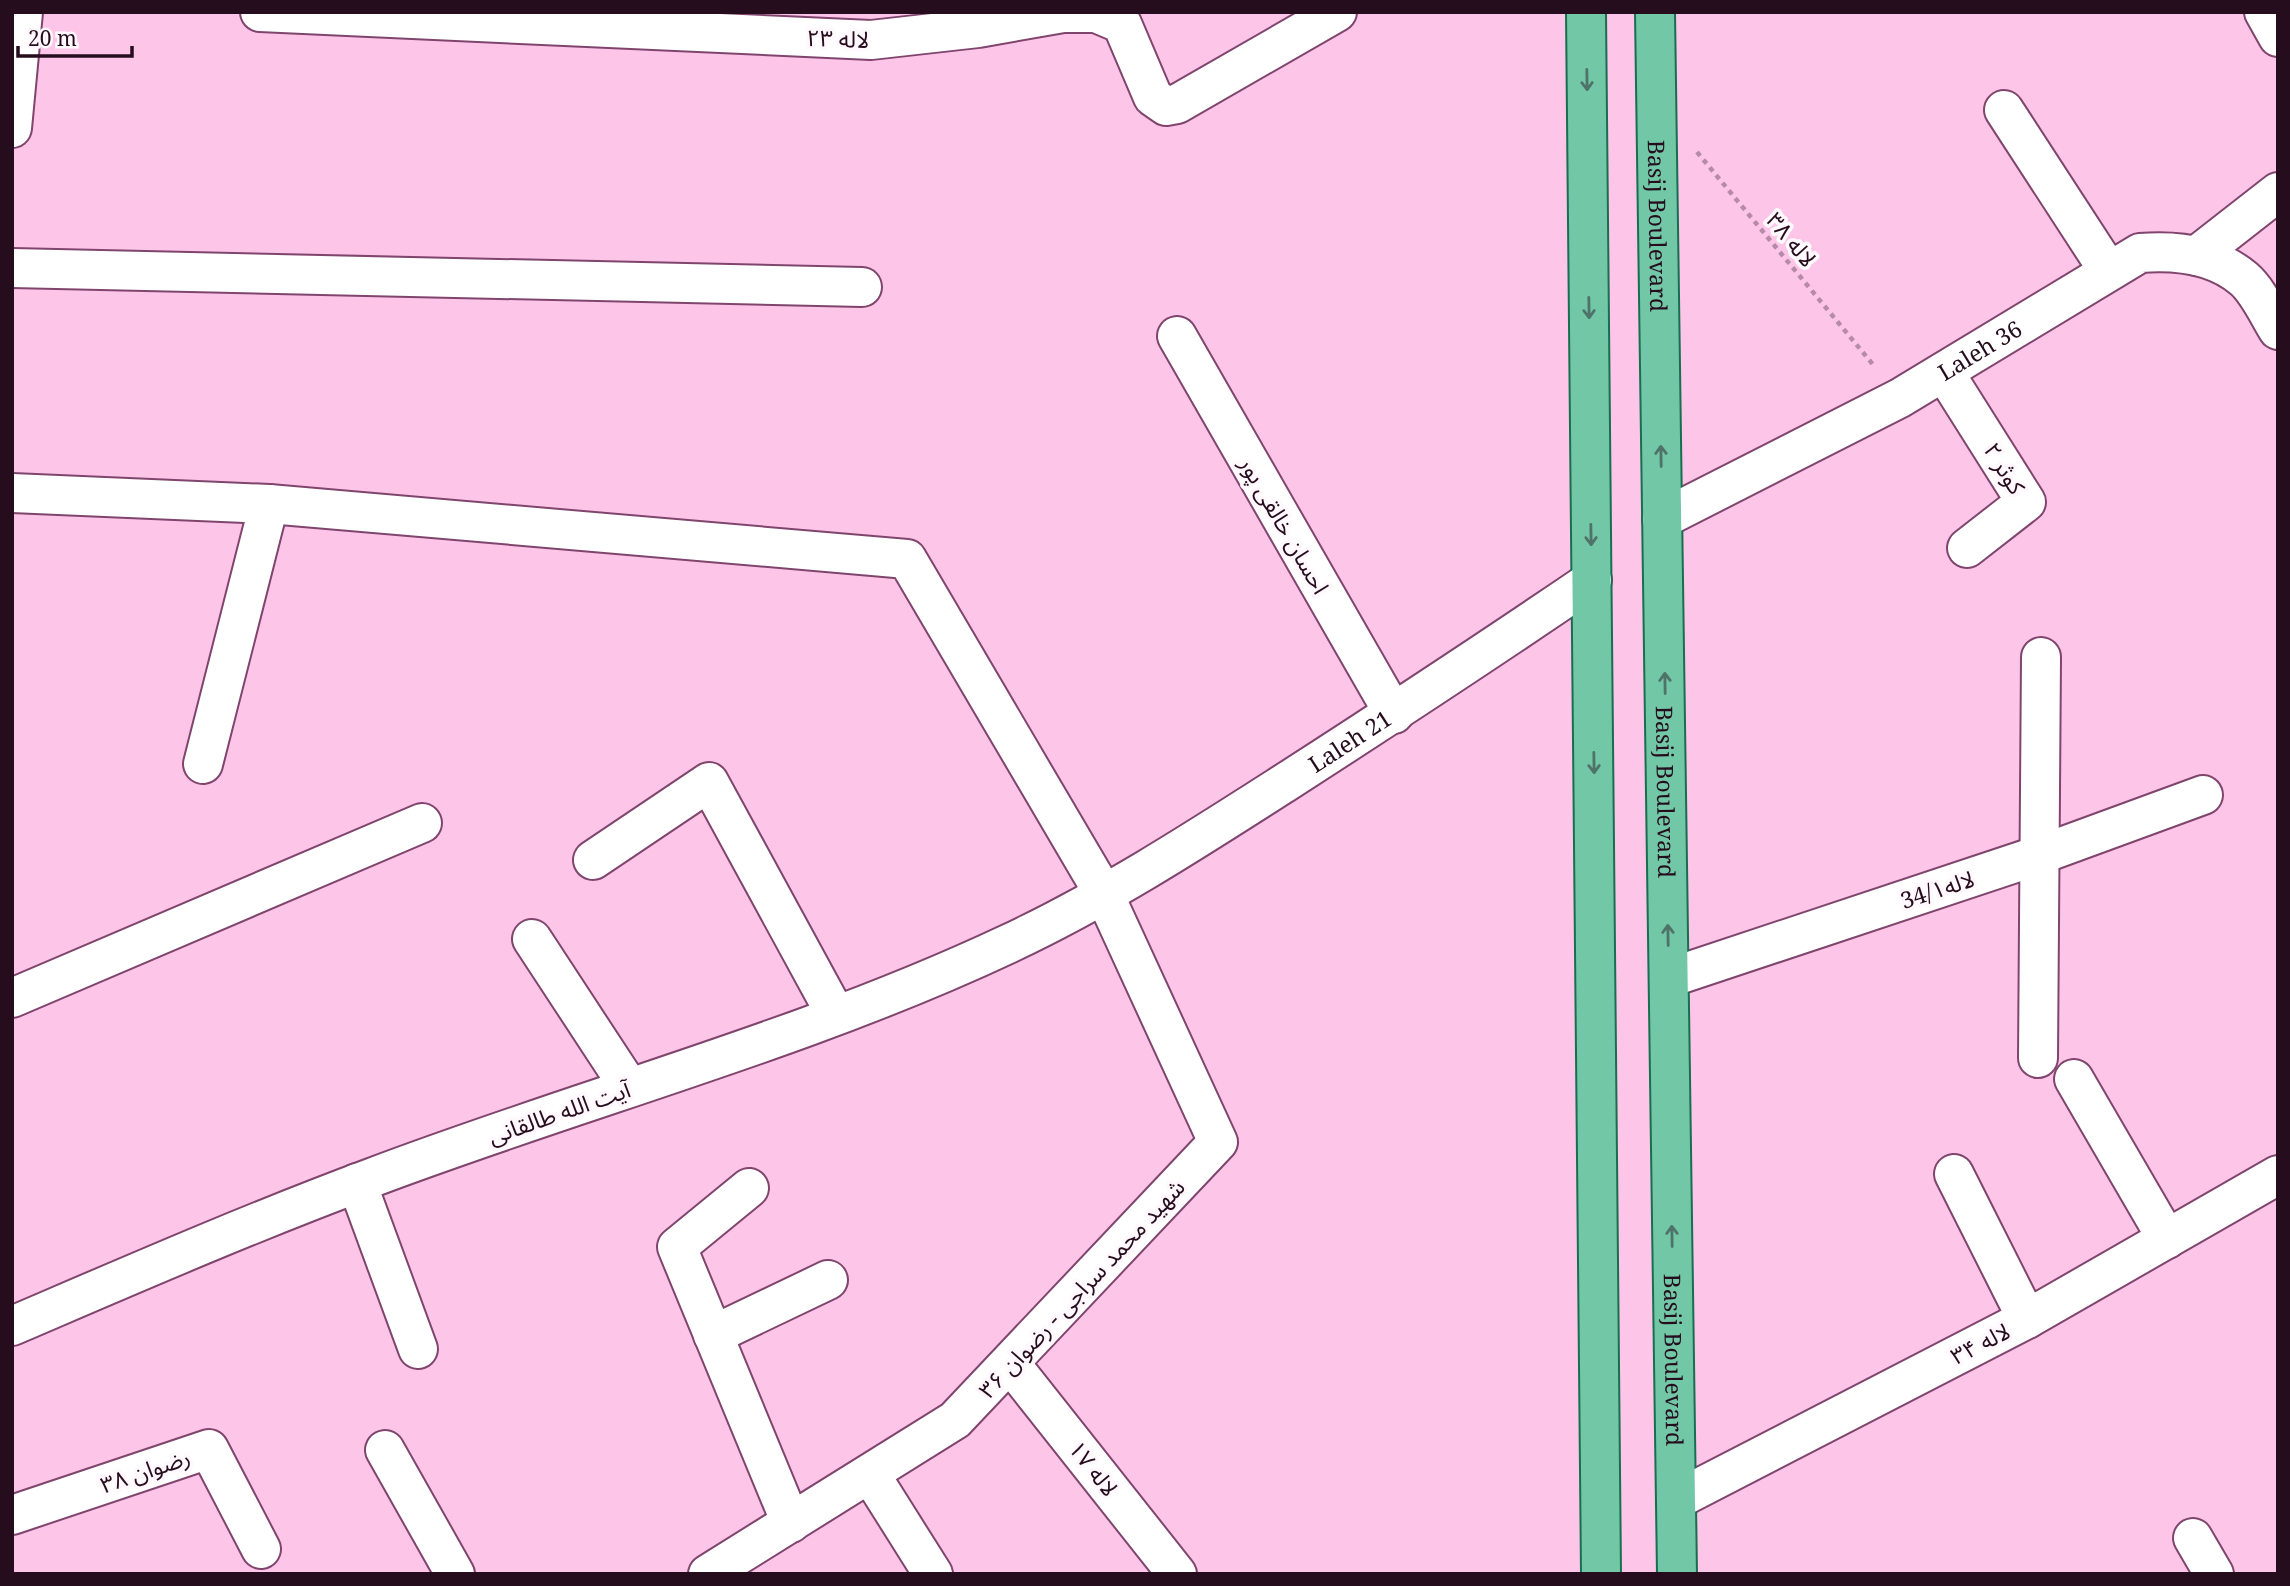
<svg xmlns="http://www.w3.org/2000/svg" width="2290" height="1586" viewBox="0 0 2290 1586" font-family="'Noto Serif','Noto Sans Arabic',serif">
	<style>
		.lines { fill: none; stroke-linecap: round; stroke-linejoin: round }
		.minor-casing { stroke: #7f456d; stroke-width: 42 }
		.major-casing { stroke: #196e50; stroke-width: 42 }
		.path { stroke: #b78aa7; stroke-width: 4.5; stroke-dasharray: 5 5; stroke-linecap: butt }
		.minor { stroke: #fff; stroke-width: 38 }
		.major { stroke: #71c7a6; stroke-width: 38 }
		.oneway { stroke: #4f7369 }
		.labels { text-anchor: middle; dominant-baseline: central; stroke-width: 7; stroke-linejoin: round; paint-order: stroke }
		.street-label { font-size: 23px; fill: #250d1e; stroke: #fff8fc }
	</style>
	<rect width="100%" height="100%" fill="#fdc6e9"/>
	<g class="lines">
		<defs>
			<g id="minor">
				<polyline points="260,12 871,40 978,28 1063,13 1096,13 1122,24 1153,97 1166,106 1177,104 1337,12"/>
				<polyline points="2264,12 2278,37"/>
				<polyline points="2004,110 2108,270"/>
				<polyline points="12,128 23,12"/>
				<polyline points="2196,256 2278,192"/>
				<polyline points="12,268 862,287"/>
				<polyline points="1177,336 1394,714"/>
				<polyline points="1944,372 2026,502 1967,548"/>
				<polyline points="12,493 269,504 907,559 1104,894 1218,1142 955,1420 708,1574"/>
				<path id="s1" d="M1662,519l238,-121 240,-145c37,-3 75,1 104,26 14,12 24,35 34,51"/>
				<polyline points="203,764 269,504"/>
				<polyline points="593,860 709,782 836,1015"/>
				<polyline points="532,939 629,1087"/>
				<polyline points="1669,978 2042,854 2203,795"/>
				<polyline points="12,998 422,823"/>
				<polyline points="2038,1058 2041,657"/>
				<polyline points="2074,1079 2167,1239"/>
				<polyline points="1954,1174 2027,1319"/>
				<polyline points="357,1183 418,1349"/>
				<polyline points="749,1188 677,1247 791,1523"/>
				<path id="s2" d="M12,1326c119,-51 238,-103 359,-148 211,-80 433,-138 637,-234 96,-45 186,-103 275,-160 104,-67 206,-134 309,-204"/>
				<polyline points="713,1335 828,1280"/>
				<polyline points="1010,1363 1177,1574"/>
				<polyline points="385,1450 455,1574"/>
				<polyline points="870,1474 933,1574"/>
				<polyline points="1676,1500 2027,1319 2278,1175"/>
				<polyline points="12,1515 209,1449 261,1549"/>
				<polyline points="2193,1538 2214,1574"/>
			</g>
			<g id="major">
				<polyline points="1586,12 1601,1574"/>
				<path id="s3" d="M1655,12l22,1562"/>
			</g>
		</defs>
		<!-- minor casing -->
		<use href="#minor" class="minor-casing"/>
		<!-- major casing -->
		<use href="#major" class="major-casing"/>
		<!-- path -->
		<polyline class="path" points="1697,152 1875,367"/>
		<!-- minor -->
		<use href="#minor" class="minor"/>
		<!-- major -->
		<use href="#major" class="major"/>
	</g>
	<!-- one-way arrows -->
	<defs><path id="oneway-shaft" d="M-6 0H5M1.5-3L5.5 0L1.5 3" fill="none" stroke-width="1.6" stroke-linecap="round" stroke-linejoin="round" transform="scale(1.75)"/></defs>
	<g class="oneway">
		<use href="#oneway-shaft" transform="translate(1587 80) rotate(89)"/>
		<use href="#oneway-shaft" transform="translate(1589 308) rotate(89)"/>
		<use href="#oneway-shaft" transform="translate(1661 456) rotate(-91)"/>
		<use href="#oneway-shaft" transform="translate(1591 535) rotate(89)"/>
		<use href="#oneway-shaft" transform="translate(1665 683) rotate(-91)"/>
		<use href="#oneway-shaft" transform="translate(1594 763) rotate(89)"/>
		<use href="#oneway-shaft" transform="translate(1668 935) rotate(-91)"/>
		<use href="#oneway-shaft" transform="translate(1672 1236) rotate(-91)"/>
	</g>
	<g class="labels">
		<!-- street labels -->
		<g class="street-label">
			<text transform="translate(838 38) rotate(2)">لاله ۲۳</text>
			<text stroke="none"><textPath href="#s3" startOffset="214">Basij Boulevard</textPath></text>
			<text transform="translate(1792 239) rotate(50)">لاله ۳۸</text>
			<text stroke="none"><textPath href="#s1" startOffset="360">Laleh 36</textPath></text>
			<text transform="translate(2005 468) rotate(58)">کوثر ۲</text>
			<text transform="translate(1285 525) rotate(60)">احسان خالقی پور</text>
			<text stroke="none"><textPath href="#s2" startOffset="1465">Laleh 21</textPath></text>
			<text stroke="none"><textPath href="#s3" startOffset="780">Basij Boulevard</textPath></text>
			<text transform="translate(1937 889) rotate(-18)">لاله34/۱</text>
			<text transform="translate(559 1112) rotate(-19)">آیت الله طالقانی</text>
			<text transform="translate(1081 1288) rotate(-47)">شهید محمد سراجی - رضوان ۳۶</text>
			<text transform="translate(1980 1343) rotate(-27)">لاله ۳۴</text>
			<text stroke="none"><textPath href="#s3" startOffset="1348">Basij Boulevard</textPath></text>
			<text transform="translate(1094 1468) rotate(52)">لاله ۱۷</text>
			<text transform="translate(145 1470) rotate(-19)">رضوان ۳۸</text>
		</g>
	</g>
	<!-- border -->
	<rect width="2290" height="1586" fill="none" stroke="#250d1e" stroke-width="28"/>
	<!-- scale -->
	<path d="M18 46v10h114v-10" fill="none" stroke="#250d1e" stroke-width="3.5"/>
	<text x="28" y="46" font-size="21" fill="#250d1e" stroke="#fff8fc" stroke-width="5" paint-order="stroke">20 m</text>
</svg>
